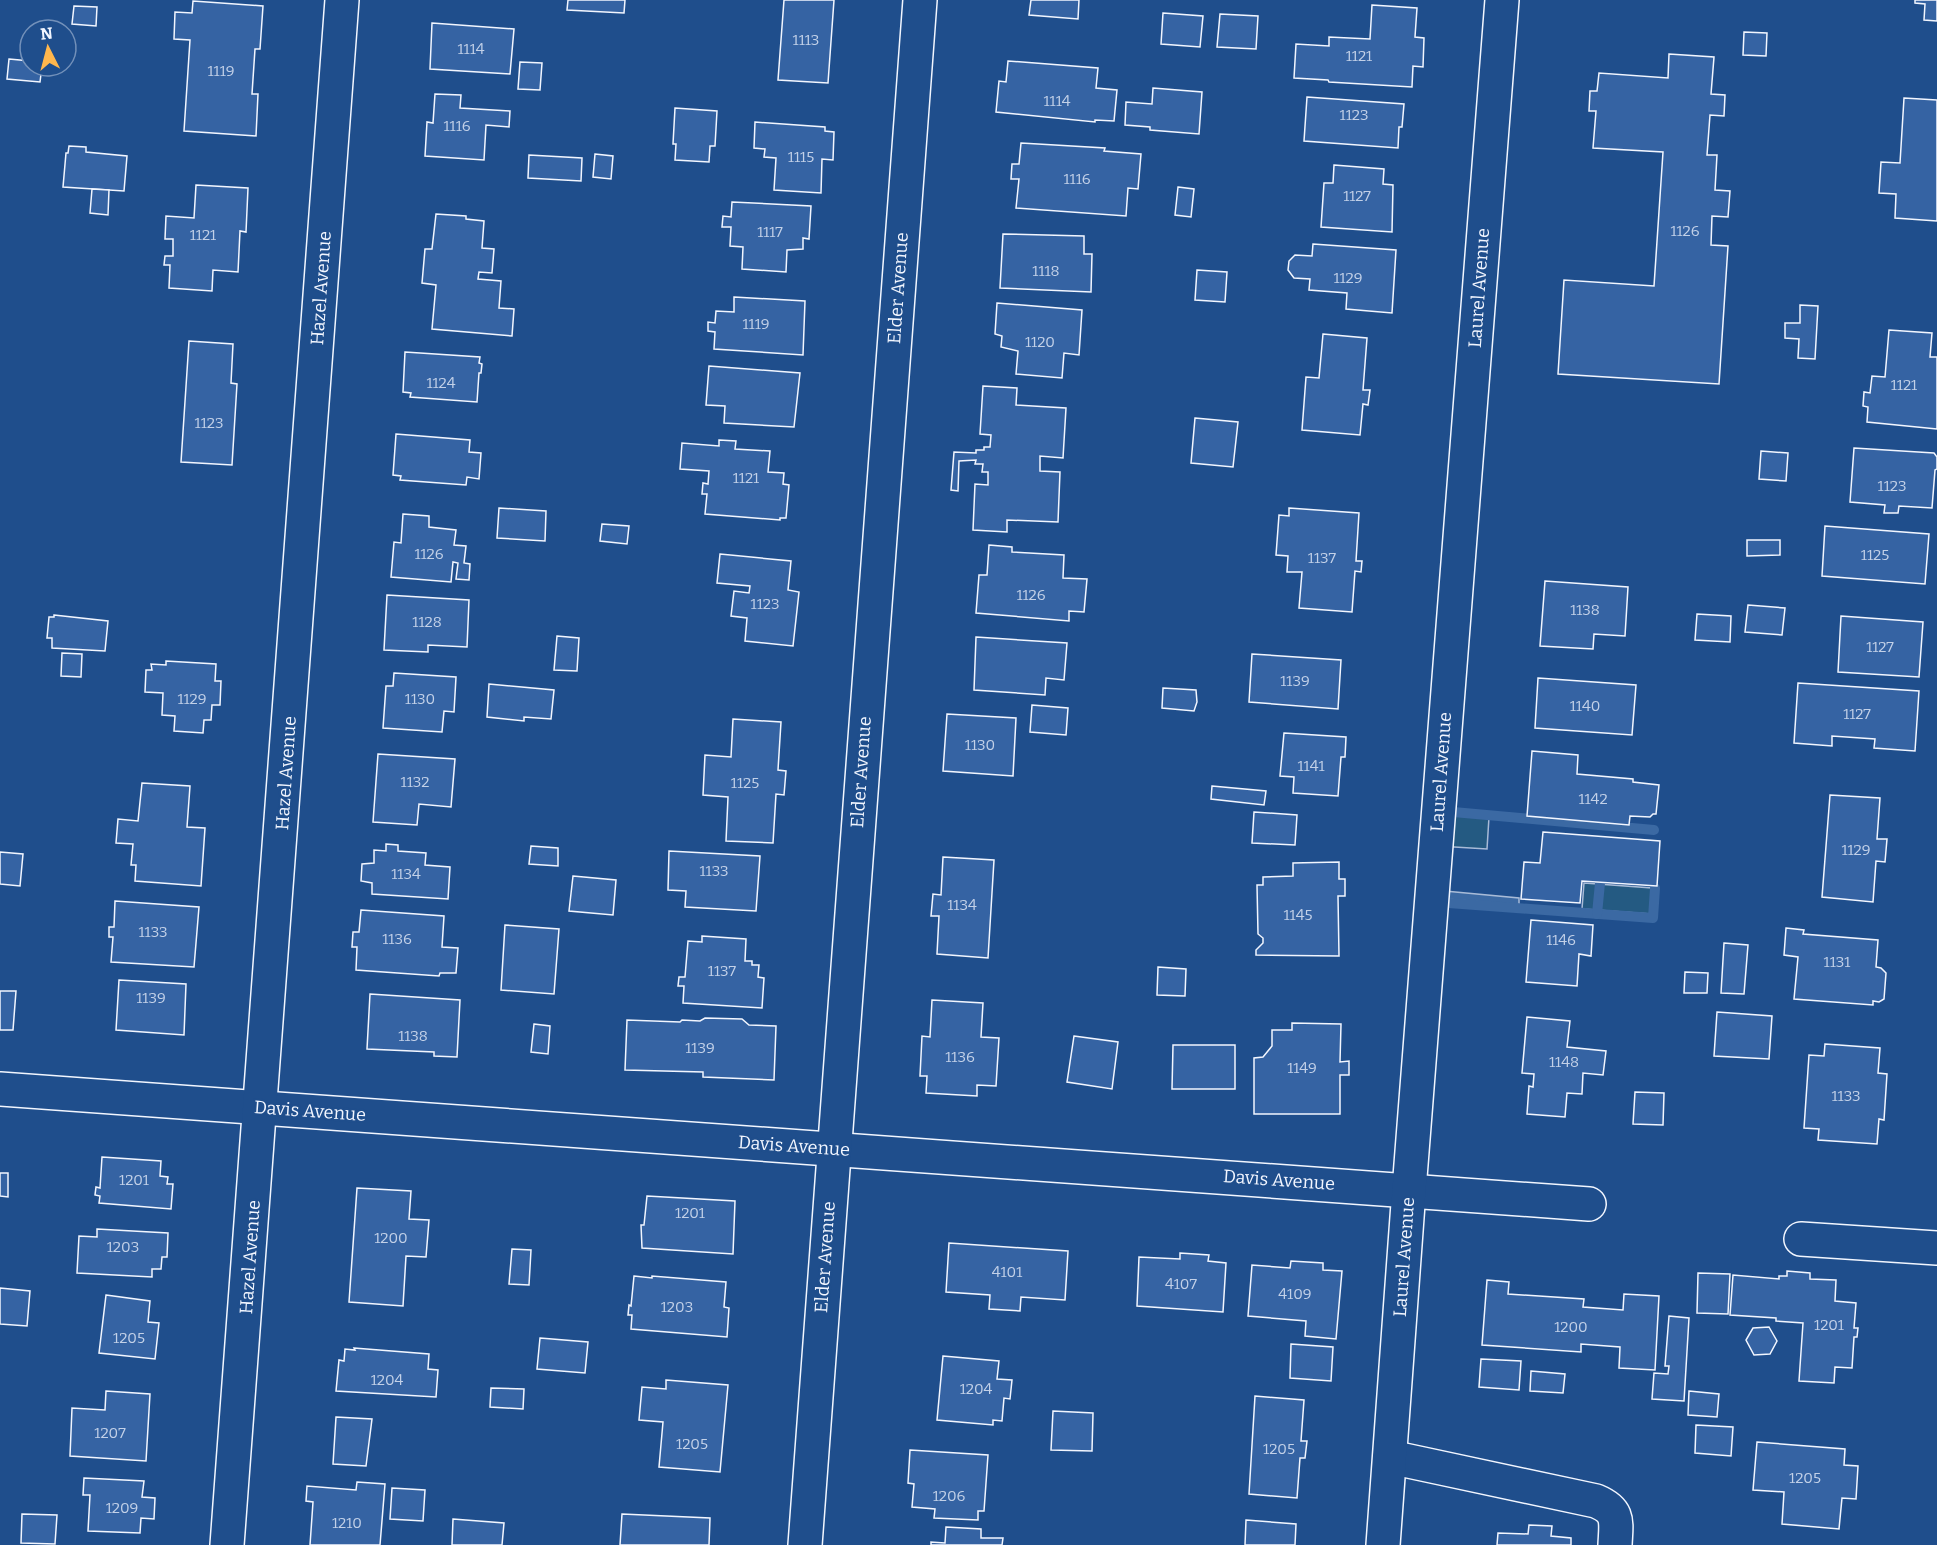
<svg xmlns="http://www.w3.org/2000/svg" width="1937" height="1545" viewBox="0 0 1937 1545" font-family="Bitter,serif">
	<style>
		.green { fill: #245a82; stroke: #a8bbd7; stroke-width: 1.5 }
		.water { fill: #3b69a3; stroke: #a8bbd7; stroke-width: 1.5 }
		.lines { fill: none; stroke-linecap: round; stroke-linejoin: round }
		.stream { stroke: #3b69a3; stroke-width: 10 }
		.building { fill: #3563a3; stroke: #f2f6ff; stroke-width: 1.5 }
		.minor-casing { stroke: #f2f6ff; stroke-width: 36 }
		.minor { stroke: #1f4e8c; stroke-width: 33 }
		.labels { text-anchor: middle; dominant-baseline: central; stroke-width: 4.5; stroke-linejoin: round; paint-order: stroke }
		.number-label { font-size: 15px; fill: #c3d1e8 }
		.street-label { font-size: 18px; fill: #f2f6ff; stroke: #1f4e8c }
	</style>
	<rect width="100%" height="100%" fill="#1f4e8c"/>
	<!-- green -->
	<g class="green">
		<polygon points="1440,813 1489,817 1487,849 1438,846"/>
		<polygon points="1584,883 1652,888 1651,914 1582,909"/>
	</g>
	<!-- water -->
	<polygon class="water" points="1434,890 1519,898 1519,905 1433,898"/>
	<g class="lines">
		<!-- stream -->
		<g class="stream">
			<polyline points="1442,811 1654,830"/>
			<polyline points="1435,902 1653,918 1655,888"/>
			<polyline points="1597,914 1600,883"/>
		</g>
	</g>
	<!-- building -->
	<g class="building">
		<polygon points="568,0 625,0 624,13 567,10"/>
		<polygon points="784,0 834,0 828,83 778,80"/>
		<polygon points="1031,0 1079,0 1078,19 1029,15"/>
		<polygon points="1915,0 1937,0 1937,21 1924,20 1925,4 1915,3"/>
		<polygon points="193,1 263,6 260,49 255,49 252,94 258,94 256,136 184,131 190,40 174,39 175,12 192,13"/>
		<polygon points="1372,5 1417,8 1415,37 1424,38 1423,67 1413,66 1412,87 1329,82 1328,80 1294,78 1296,44 1329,46 1329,37 1370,39"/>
		<polygon points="74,6 97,7 96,26 72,24"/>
		<polygon points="1163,13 1203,16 1200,47 1161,44"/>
		<polygon points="1220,14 1258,16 1256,49 1217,47"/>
		<polygon points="432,23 514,29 510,74 430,69"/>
		<polygon points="1744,32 1767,33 1766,56 1743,55"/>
		<polygon points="1669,54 1714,57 1711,94 1725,95 1724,116 1710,115 1707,155 1717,155 1715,190 1730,191 1728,217 1712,216 1711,245 1728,246 1719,384 1558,374 1564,280 1654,286 1663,152 1593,148 1596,111 1589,111 1590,91 1597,91 1599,73 1668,78"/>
		<polygon points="9,59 30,61 30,66 42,66 40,82 7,79"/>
		<polygon points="1008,61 1098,68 1096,88 1117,90 1114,121 1095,120 1095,122 996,112 999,81 1006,82"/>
		<polygon points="520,62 542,63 540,90 518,89"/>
		<polygon points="1153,88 1202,92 1199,134 1150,130 1150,127 1125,125 1126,102 1152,104"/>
		<polygon points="435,94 461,95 460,108 510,111 509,127 486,125 484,160 425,156 427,122 433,123"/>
		<polygon points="1307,97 1404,104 1402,127 1399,127 1398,148 1304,141"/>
		<polygon points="1904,98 1937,100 1937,221 1895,218 1896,194 1879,193 1881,162 1900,163"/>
		<polygon points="675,108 717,111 715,146 710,146 709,162 675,160 676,144 673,144"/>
		<polygon points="755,122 825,127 825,131 834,132 833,160 822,159 821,193 774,190 776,158 764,157 765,149 754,148"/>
		<polygon points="1021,143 1105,148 1104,151 1141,154 1138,189 1128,188 1126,216 1016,208 1019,179 1011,179 1012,164 1019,164"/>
		<polygon points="69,146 86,147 86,152 127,156 124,191 63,187 66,153 68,153"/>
		<polygon points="595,154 613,156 611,179 593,177"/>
		<polygon points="529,155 582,158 581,181 528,178"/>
		<polygon points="1334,165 1384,169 1383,184 1393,185 1392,232 1321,227 1324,183 1333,183"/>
		<polygon points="196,185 248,188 246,232 240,231 238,272 213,270 212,291 169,288 170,265 164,265 165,256 173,256 173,239 165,239 166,216 194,218"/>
		<polygon points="1178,187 1194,189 1191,217 1175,215"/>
		<polygon points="92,189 109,190 108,215 90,213"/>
		<polygon points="732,202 811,206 809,239 803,238 803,249 787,250 786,272 742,269 743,247 730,246 731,227 722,227 723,216 731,217"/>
		<polygon points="436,214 466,216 466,219 484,221 482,248 494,249 492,273 479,272 478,279 501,281 499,308 514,309 512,336 432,329 436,285 422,283 425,249 432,249"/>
		<polygon points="1003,234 1084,236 1084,254 1092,254 1091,292 1000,288"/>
		<polygon points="1313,244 1396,250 1392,313 1346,309 1347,293 1309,290 1310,279 1294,278 1288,270 1289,261 1295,255 1312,256"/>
		<polygon points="1197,270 1227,272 1225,302 1195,300"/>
		<polygon points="734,297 805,301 803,355 714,349 715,332 708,331 708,322 715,323 716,311 734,312"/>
		<polygon points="997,303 1082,310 1079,355 1064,353 1062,378 1016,374 1018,351 1001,347 1002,336 995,334"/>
		<polygon points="1800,305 1818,306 1815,359 1798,358 1799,339 1785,338 1785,323 1800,323"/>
		<polygon points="1889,330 1932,333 1930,357 1937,357 1937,429 1867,422 1868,407 1863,406 1864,392 1870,393 1872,376 1885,377"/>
		<polygon points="1323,334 1367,338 1363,390 1370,390 1368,405 1363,404 1360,435 1302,430 1306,377 1319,378"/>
		<polygon points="189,341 233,344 231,383 237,384 232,465 181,462"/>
		<polygon points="405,352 480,357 479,363 482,364 481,373 479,373 477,402 410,397 411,393 403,392"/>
		<polygon points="709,366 800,373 794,427 724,423 725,406 706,405"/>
		<polygon points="983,386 1017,388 1016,405 1066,408 1063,458 1040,456 1040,471 1060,472 1058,522 1007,520 1007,532 973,530 975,484 988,485 988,472 982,472 983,464 975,464 976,460 959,461 958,491 951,490 954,452 976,453 976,450 984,450 984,447 990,447 991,435 980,434"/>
		<polygon points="1195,418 1238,422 1233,467 1191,463"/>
		<polygon points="396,434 470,440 469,452 481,453 479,479 467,477 466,485 400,480 401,476 393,475"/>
		<polygon points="719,440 736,441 735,449 770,451 768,472 784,473 783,484 789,485 786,518 780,518 780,520 705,514 707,494 702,494 703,483 708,484 709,471 680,469 682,443 719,446"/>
		<polygon points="1854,448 1934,453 1937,457 1937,469 1935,470 1932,508 1899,506 1898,513 1884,513 1885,505 1850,502"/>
		<polygon points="1761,451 1788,453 1786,481 1759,479"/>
		<polygon points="499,508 546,511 545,541 497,538"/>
		<polygon points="1289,508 1359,513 1356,561 1362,561 1361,572 1355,571 1352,612 1299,608 1302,572 1287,572 1288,556 1276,555 1279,515 1289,516"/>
		<polygon points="403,514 429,516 429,527 456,530 454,545 466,546 464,563 470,564 469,580 456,579 458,563 453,562 451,582 391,577 394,542 401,543"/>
		<polygon points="602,524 629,526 627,544 600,541"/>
		<polygon points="1825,526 1929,534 1925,584 1822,576"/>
		<polygon points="1747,540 1780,540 1780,555 1747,556"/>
		<polygon points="989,545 1012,547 1012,552 1064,555 1063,578 1087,579 1084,612 1069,611 1069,621 976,613 979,575 987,575"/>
		<polygon points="720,554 791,561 788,590 799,592 793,646 745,641 747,618 731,616 734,591 749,593 750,586 717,583"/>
		<polygon points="1545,581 1628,587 1625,636 1594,634 1593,649 1540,646"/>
		<polygon points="387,595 469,600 467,647 428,645 428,652 384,650"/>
		<polygon points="1748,605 1785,608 1782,635 1745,632"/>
		<polygon points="1697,614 1731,616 1730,642 1695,640"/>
		<polygon points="54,615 108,621 105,651 52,648 52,638 47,638 49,617 54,617"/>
		<polygon points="1841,616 1923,622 1919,677 1838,672"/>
		<polygon points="557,636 579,638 577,671 554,670"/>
		<polygon points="976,637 1067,643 1064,680 1046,678 1045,695 974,690"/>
		<polygon points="62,653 82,654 81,677 61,676"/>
		<polygon points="1252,654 1341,660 1338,709 1249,702"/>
		<polygon points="166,661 216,664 215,681 221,681 220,705 212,705 211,720 204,720 203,733 174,731 175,716 162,715 163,693 145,692 146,670 152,670 151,664 166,665"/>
		<polygon points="394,673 456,677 454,712 444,711 442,732 383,728 386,686 393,686"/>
		<polygon points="1538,678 1636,685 1632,735 1535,728"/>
		<polygon points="1798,683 1919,691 1915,751 1874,748 1875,739 1832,736 1832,746 1794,743"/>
		<polygon points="489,684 554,690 551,719 524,717 524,721 487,717"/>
		<polygon points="1163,688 1196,690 1197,702 1194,711 1162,708"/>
		<polygon points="1032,705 1068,708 1066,735 1030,732"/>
		<polygon points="947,714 1016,718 1013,776 943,771"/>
		<polygon points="733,719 781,722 778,770 786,771 784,795 776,794 773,843 726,841 728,797 703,795 705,755 731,757"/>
		<polygon points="1284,733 1346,737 1345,757 1341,757 1338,796 1293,793 1294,777 1280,776"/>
		<polygon points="1532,751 1578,755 1577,774 1633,779 1633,782 1659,785 1656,814 1653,814 1650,817 1630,816 1629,825 1527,816"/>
		<polygon points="378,754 455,759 451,807 419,804 417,825 373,822"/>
		<polygon points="142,783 190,786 187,827 205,828 201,886 135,881 136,865 131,865 133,844 116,843 118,819 138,821"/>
		<polygon points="1212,786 1266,791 1264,805 1211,799"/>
		<polygon points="1830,795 1880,798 1877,839 1887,839 1885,862 1876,861 1873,902 1822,897"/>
		<polygon points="1254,812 1297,815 1295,845 1252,843"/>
		<polygon points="1543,832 1660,841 1657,886 1582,881 1580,903 1521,899 1524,862 1540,863"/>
		<polygon points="386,844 398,845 398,851 426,853 425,865 450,867 448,899 372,894 372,883 361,881 362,864 374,863 374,850 386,851"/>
		<polygon points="531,846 558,848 558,866 529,864"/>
		<polygon points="669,851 760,856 756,911 685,907 686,891 668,890"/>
		<polygon points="0,852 23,854 20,886 0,884"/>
		<polygon points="943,857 994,860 988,958 937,954 939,916 931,916 933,894 941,895"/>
		<polygon points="1339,862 1339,879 1345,879 1345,896 1338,896 1339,956 1256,955 1256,950 1263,943 1263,938 1258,934 1257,885 1263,885 1263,877 1293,876 1293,863"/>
		<polygon points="573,876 616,880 613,915 569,911"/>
		<polygon points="115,901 199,907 194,967 111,962 113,937 109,937 109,927 114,927"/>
		<polygon points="361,910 444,916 442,947 458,948 456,973 440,973 439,976 356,970 357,947 352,947 353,932 359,932"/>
		<polygon points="1531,920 1593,925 1591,956 1579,954 1577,986 1526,982"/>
		<polygon points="505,925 559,929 554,994 501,990"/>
		<polygon points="1786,928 1804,930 1803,934 1878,940 1876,967 1881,968 1886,973 1884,999 1879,1002 1873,1001 1873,1005 1794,999 1798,957 1784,955"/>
		<polygon points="702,936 746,939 745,961 752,961 752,965 759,965 758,977 764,978 762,1008 683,1003 684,986 678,986 679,977 685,977 688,941 702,942"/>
		<polygon points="1724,943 1748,945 1744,994 1721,993"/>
		<polygon points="1158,967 1186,969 1185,996 1157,995"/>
		<polygon points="1685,972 1708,973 1707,993 1684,993"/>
		<polygon points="119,980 186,984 184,1035 116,1030"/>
		<polygon points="0,991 16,991 13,1030 0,1030"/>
		<polygon points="370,994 460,1000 457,1057 434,1056 434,1052 367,1049"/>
		<polygon points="932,1000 983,1003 981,1037 999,1038 996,1086 977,1085 977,1096 926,1093 927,1076 920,1076 922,1036 930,1037"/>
		<polygon points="1717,1012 1772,1016 1769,1059 1714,1056"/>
		<polygon points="1527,1017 1570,1021 1567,1047 1606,1051 1603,1075 1583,1073 1582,1094 1567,1093 1565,1117 1527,1114 1529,1086 1533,1087 1534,1074 1522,1073"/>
		<polygon points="705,1018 742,1019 749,1025 776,1026 774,1080 703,1077 703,1072 625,1070 627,1020 680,1022 682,1020 700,1021"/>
		<polygon points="1292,1023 1341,1024 1340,1062 1349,1061 1349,1075 1340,1075 1340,1114 1254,1114 1254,1058 1263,1057 1272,1046 1272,1030 1292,1030"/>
		<polygon points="534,1024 550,1026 548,1054 531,1052"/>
		<polygon points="1074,1036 1118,1042 1112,1089 1067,1082"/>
		<polygon points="1825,1044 1880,1048 1878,1073 1887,1074 1884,1120 1879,1119 1877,1144 1818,1140 1819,1129 1804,1128 1809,1055 1824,1056"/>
		<polygon points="1173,1045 1235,1045 1235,1089 1172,1089"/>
		<polygon points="1635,1092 1664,1093 1663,1125 1633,1124"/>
		<polygon points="102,1157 161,1161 160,1176 168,1177 167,1184 173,1184 171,1209 99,1203 100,1196 95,1195 96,1187 100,1188"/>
		<polygon points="0,1173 8,1173 8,1197 0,1196"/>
		<polygon points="357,1188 411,1191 409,1219 429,1220 426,1257 406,1256 403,1306 349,1302"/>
		<polygon points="647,1196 735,1201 733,1254 642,1248 641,1225 644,1225"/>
		<polygon points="97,1229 168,1233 167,1257 162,1257 161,1269 152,1269 152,1277 77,1273 79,1236 97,1237"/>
		<polygon points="949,1243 1068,1251 1065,1300 1021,1297 1020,1311 989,1309 990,1295 946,1292"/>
		<polygon points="512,1249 531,1250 529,1285 509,1284"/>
		<polygon points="1180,1253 1209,1255 1208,1261 1226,1263 1223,1312 1137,1306 1139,1257 1180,1259"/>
		<polygon points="1291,1261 1323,1263 1323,1270 1342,1271 1336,1339 1305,1336 1306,1321 1248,1316 1252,1265 1290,1268"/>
		<polygon points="1787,1271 1810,1273 1810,1279 1836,1280 1835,1301 1856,1303 1854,1328 1858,1328 1857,1337 1854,1337 1852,1368 1835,1367 1834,1383 1799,1381 1803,1323 1776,1321 1776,1318 1730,1315 1733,1275 1779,1279 1779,1276 1787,1276"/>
		<polygon points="1698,1273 1730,1274 1728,1314 1697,1313"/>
		<polygon points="634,1276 652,1278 652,1276 726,1282 724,1307 729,1308 727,1337 631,1329 632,1315 628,1315 629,1305 631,1306"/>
		<polygon points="1487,1280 1509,1282 1508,1294 1584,1299 1583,1307 1623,1310 1624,1294 1659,1296 1655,1370 1619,1368 1620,1347 1581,1344 1581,1352 1482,1345"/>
		<polygon points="0,1288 30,1291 27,1326 0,1324"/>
		<polygon points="106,1295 150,1301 148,1322 159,1323 155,1359 99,1353"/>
		<polygon points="1669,1316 1689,1318 1684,1401 1652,1399 1654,1373 1668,1374 1669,1366 1665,1366"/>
		<polygon points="1769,1327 1777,1341 1770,1354 1754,1355 1746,1340 1753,1328"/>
		<polygon points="540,1338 588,1342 585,1373 537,1369"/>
		<polygon points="1291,1344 1333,1347 1331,1381 1290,1378"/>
		<polygon points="354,1348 429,1354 428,1369 438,1370 436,1397 336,1391 339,1360 344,1361 345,1349 355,1350"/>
		<polygon points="943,1356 999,1361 997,1379 1012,1380 1010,1399 1004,1398 1002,1421 993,1420 993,1425 937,1420"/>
		<polygon points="1481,1359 1521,1361 1519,1390 1479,1387"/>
		<polygon points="1531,1371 1565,1374 1563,1393 1530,1391"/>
		<polygon points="666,1380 728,1385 720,1472 659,1467 663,1422 639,1420 642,1387 666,1389"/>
		<polygon points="491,1388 524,1389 523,1409 490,1407"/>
		<polygon points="106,1391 150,1394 146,1461 70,1456 72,1408 105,1410"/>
		<polygon points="1689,1391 1719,1394 1717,1417 1688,1415"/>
		<polygon points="1255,1396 1304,1400 1301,1441 1307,1441 1305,1458 1300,1458 1297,1498 1249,1494"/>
		<polygon points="1053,1411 1093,1413 1092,1451 1051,1450"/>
		<polygon points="336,1417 372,1419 366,1466 333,1464"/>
		<polygon points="1696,1425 1733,1427 1731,1456 1695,1453"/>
		<polygon points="1757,1442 1845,1449 1844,1465 1858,1466 1856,1499 1842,1498 1839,1529 1782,1524 1784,1492 1753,1490"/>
		<polygon points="910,1450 988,1455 984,1511 978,1511 978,1520 934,1518 935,1509 912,1507 914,1484 908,1483"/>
		<polygon points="84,1478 144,1481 142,1497 155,1498 154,1519 141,1518 140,1533 88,1531 90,1495 83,1495"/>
		<polygon points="357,1482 385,1484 380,1545 310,1545 313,1502 306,1501 307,1486 356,1490"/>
		<polygon points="392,1488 425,1490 423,1521 390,1519"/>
		<polygon points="22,1514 57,1515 55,1544 21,1543"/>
		<polygon points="622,1514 710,1518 709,1545 620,1545"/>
		<polygon points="453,1519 504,1523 502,1545 452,1545"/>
		<polygon points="1246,1520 1296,1524 1295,1545 1245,1545"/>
		<polygon points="1529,1525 1552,1526 1551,1536 1571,1538 1571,1545 1497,1545 1498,1533 1528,1534"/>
		<polygon points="946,1527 981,1529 981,1538 1003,1538 1002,1545 931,1545 931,1542 945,1543"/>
	</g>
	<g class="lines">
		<defs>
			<g id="minor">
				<polyline points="0,1089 1589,1204"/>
				<polyline points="1801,1239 1937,1248"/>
				<path d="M1390,1457l206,44c24,10 20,21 19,44"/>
				<polyline points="227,1545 342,0"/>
				<polyline points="805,1545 920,0"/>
				<polyline points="1383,1545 1409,1190 1502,0"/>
			</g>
		</defs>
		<!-- minor casing -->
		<use href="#minor" class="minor-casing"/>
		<!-- minor -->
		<use href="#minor" class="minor"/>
	</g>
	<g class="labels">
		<!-- number labels -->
		<g class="number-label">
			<text x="806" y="40">1113</text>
			<text x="471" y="49">1114</text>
			<text x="1359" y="56">1121</text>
			<text x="221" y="71">1119</text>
			<text x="1057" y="101">1114</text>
			<text x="1354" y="115">1123</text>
			<text x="457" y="126">1116</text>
			<text x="801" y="157">1115</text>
			<text x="1077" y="179">1116</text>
			<text x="1357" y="196">1127</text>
			<text x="1685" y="231">1126</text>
			<text x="770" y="232">1117</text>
			<text x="203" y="235">1121</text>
			<text x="1046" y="271">1118</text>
			<text x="1348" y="278">1129</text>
			<text x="756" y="324">1119</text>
			<text x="1040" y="342">1120</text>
			<text x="441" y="383">1124</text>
			<text x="1904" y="385">1121</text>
			<text x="209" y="423">1123</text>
			<text x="746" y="478">1121</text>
			<text x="1892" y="486">1123</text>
			<text x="429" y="554">1126</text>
			<text x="1875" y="555">1125</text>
			<text x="1322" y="558">1137</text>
			<text x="1031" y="595">1126</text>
			<text x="765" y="604">1123</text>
			<text x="1585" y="610">1138</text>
			<text x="427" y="622">1128</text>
			<text x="1880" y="647">1127</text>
			<text x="1295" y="681">1139</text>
			<text x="192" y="699">1129</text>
			<text x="420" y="699">1130</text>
			<text x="1585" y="706">1140</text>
			<text x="1857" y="714">1127</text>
			<text x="980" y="745">1130</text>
			<text x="1311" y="766">1141</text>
			<text x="415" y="782">1132</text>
			<text x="745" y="783">1125</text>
			<text x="1593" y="799">1142</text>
			<text x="1856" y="850">1129</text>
			<text x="714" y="871">1133</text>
			<text x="406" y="874">1134</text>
			<text x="962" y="905">1134</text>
			<text x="1298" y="915">1145</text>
			<text x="153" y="932">1133</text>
			<text x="397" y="939">1136</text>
			<text x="1561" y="940">1146</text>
			<text x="1837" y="962">1131</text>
			<text x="722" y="971">1137</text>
			<text x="151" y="998">1139</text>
			<text x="413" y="1036">1138</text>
			<text x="700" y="1048">1139</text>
			<text x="960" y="1057">1136</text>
			<text x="1564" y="1062">1148</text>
			<text x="1302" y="1068">1149</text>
			<text x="1846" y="1096">1133</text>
			<text x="134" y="1180">1201</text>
			<text x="690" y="1213">1201</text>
			<text x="391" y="1238">1200</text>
			<text x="123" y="1247">1203</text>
			<text x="1007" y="1272">4101</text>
			<text x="1181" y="1284">4107</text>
			<text x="1295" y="1294">4109</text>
			<text x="677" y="1307">1203</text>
			<text x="1829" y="1325">1201</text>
			<text x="1571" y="1327">1200</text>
			<text x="129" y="1338">1205</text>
			<text x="387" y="1380">1204</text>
			<text x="976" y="1389">1204</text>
			<text x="110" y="1433">1207</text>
			<text x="692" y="1444">1205</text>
			<text x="1279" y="1449">1205</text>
			<text x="1805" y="1478">1205</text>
			<text x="949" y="1496">1206</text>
			<text x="122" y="1508">1209</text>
			<text x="347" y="1523">1210</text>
		</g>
		<!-- street labels -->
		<g class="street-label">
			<text transform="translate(321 288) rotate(-86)">Hazel Avenue</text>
			<text transform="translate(898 288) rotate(-86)">Elder Avenue</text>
			<text transform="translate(1479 288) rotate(-86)">Laurel Avenue</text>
			<text transform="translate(861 772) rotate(-86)">Elder Avenue</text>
			<text transform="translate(1441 772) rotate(-86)">Laurel Avenue</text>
			<text transform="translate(286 773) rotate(-86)">Hazel Avenue</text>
			<text transform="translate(310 1111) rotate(4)">Davis Avenue</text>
			<text transform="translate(794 1146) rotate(4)">Davis Avenue</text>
			<text transform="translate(1279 1180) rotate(4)">Davis Avenue</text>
			<text transform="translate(250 1257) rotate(-86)">Hazel Avenue</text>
			<text transform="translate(825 1257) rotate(-86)">Elder Avenue</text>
			<text transform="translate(1404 1257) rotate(-86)">Laurel Avenue</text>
		</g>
	</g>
	<!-- north arrow -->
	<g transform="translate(48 48) rotate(354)"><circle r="28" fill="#1f4e8c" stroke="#7391ba" stroke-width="1.5"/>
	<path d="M0-4.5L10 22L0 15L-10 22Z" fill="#ffb74d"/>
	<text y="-9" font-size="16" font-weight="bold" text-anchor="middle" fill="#f2f6ff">N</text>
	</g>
</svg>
